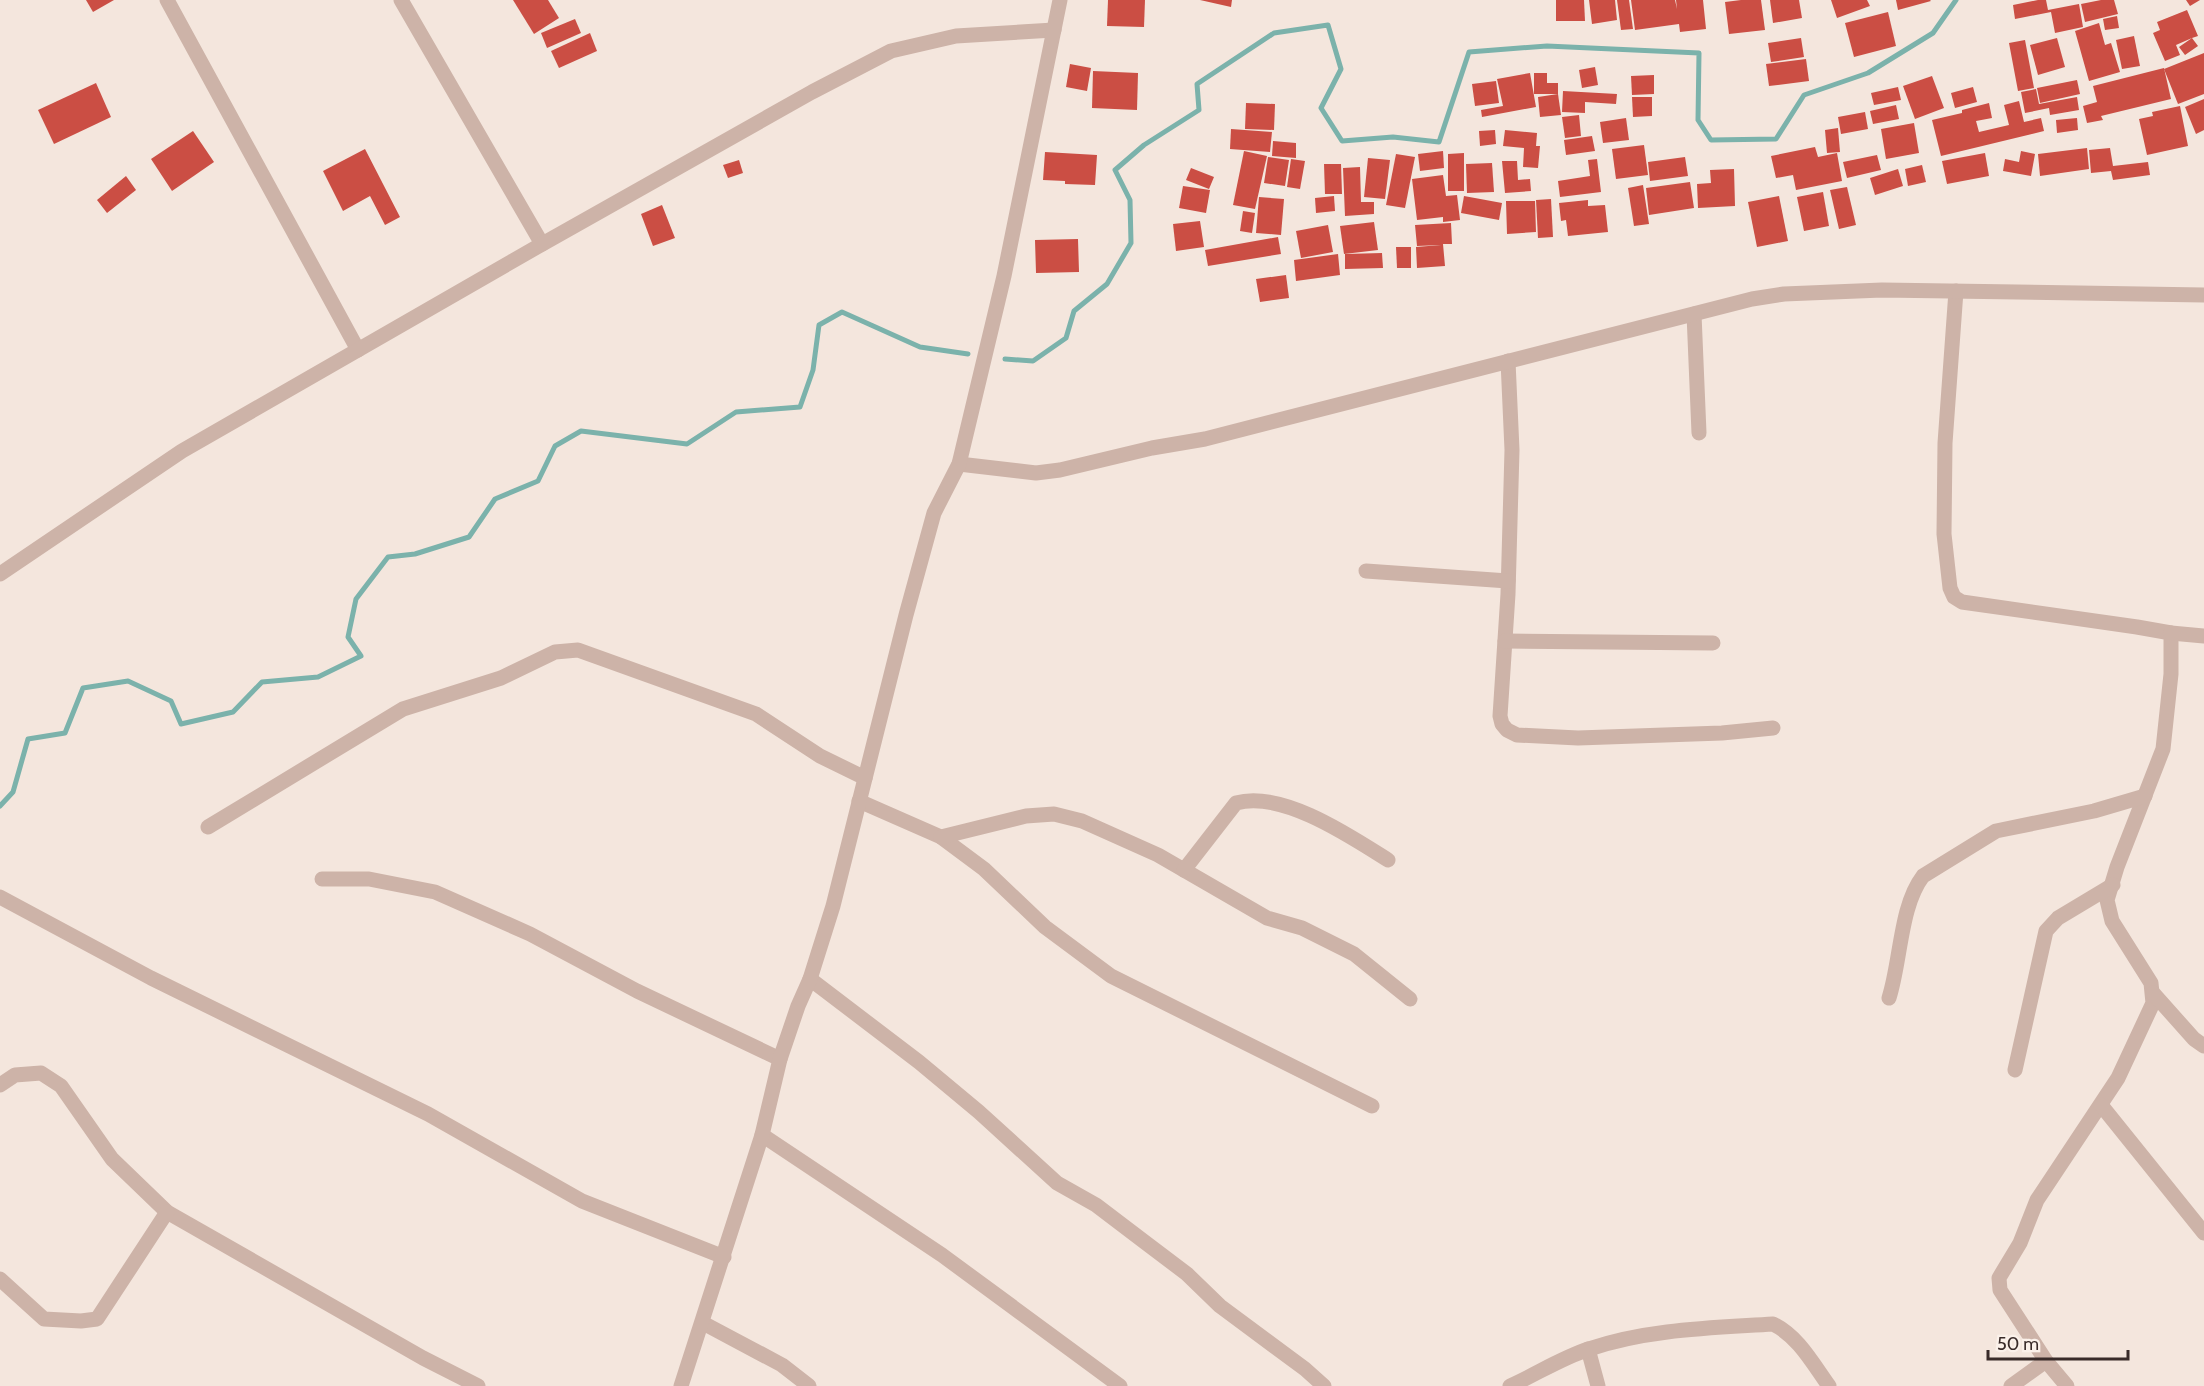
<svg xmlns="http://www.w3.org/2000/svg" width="2204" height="1386" viewBox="0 0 2204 1386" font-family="Cabin,sans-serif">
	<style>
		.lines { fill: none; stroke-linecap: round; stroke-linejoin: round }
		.stream { stroke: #7bb2ab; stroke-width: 5 }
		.building { fill: #cb4e44 }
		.minor { stroke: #cdb3a8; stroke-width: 15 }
	</style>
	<rect width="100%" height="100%" fill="#f4e6dd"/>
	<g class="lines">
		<!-- stream -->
		<g class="stream">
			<polyline points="1005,359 1033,361 1066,338 1074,311 1107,284 1131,243 1130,200 1115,170 1144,145 1199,110 1197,84 1274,33 1328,25 1341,69 1321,108 1342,141 1393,137 1439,142 1469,52 1547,46 1699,53 1698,120 1711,140 1776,139 1804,95 1868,73 1933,33 1956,0"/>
			<polyline points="0,806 13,792 28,739 65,733 83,688 128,681 171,701 181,724 233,712 262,682 318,677 361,656 348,637 356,599 388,557 415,554 469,537 495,499 538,481 555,446 581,431 687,444 736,412 800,407 813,370 819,325 842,312 920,347 968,354"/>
		</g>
	</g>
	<!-- building -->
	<g class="building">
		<polygon points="86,0 114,0 93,12"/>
		<polygon points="513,0 548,0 559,18 534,34"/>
		<polygon points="1108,0 1145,0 1144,27 1107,26"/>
		<polygon points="1200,0 1232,0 1231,7"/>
		<polygon points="1556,0 1584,0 1585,21 1556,21"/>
		<polygon points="1589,0 1615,0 1617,20 1592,24"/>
		<polygon points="1617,0 1629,0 1633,29 1621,30"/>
		<polygon points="1631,0 1675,0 1677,9 1676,0 1703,0 1706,29 1680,32 1679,24 1635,30"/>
		<polygon points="1741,0 1761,0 1765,30 1729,34 1725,2"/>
		<polygon points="1770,0 1799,0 1802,18 1773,23"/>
		<polygon points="1831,0 1867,0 1870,6 1837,18"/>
		<polygon points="1896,0 1930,0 1931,1 1898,10"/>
		<polygon points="2038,0 2046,0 2048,10 2079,4 2083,27 2055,33 2051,12 2015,19 2013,5"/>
		<polygon points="2101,0 2114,0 2118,14 2085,22 2081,4"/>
		<polygon points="2186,0 2200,0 2190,6"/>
		<polygon points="2187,10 2198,36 2192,38 2198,46 2185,55 2179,47 2192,38 2176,45 2180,55 2165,61 2153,33 2160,30 2157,22"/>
		<polygon points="1888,12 1896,46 1854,57 1845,23"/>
		<polygon points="2117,16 2119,28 2105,30 2103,19"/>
		<polygon points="575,19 581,33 547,48 541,33"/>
		<polygon points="2099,23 2105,45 2111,43 2120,72 2089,81 2075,31"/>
		<polygon points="590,33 597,51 559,68 551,51"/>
		<polygon points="2134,36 2140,66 2122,69 2116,40"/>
		<polygon points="1801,38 1804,57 1771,62 1768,43"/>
		<polygon points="2057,38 2065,67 2038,75 2030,45"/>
		<polygon points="2025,40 2034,88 2018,91 2009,43"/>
		<polygon points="2204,53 2204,94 2178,104 2164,69"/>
		<polygon points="1806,59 1809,81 1769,86 1766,64"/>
		<polygon points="1070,64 1091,68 1087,91 1066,87"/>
		<polygon points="1595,67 1598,85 1582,88 1579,70"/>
		<polygon points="2164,68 2171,99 2101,116 2103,120 2087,123 2083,106 2097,102 2093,86"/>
		<polygon points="1093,71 1138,73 1137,110 1092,108"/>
		<polygon points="1530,73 1536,107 1482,117 1481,110 1503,106 1497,79"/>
		<polygon points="1534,73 1547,73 1547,83 1558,83 1558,94 1534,94"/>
		<polygon points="1654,75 1654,94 1632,95 1631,76"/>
		<polygon points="1932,76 1944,108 1915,119 1903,86"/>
		<polygon points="2077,80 2080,94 2040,103 2037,88"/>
		<polygon points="1496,81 1499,103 1475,106 1472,84"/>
		<polygon points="96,83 111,117 54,144 38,110"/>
		<polygon points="1898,87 1901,100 1874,105 1871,93"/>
		<polygon points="1973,87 1977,102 1955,108 1951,93"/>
		<polygon points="2036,89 2039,104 2077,97 2079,110 2050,115 2049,108 2025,113 2021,92"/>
		<polygon points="1563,91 1617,94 1616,104 1585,102 1585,113 1562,112"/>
		<polygon points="1558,94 1561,115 1540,117 1538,97"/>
		<polygon points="1632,97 1652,97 1652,116 1633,117"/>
		<polygon points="2204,99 2204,130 2196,134 2185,107"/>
		<polygon points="2019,101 2024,122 2041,118 2044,131 1941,156 1932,120 1962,113 1962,110 1989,103 1992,118 1976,121 1979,132 2009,125 2004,105"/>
		<polygon points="1246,103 1275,104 1274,130 1245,129"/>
		<polygon points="1896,105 1899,119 1873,124 1870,111"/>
		<polygon points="2180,106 2188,146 2147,155 2139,119 2153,116 2152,112"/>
		<polygon points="1865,112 1868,129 1841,134 1838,117"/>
		<polygon points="1579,115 1581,136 1565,138 1562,117"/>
		<polygon points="1626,118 1629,140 1603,143 1600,122"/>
		<polygon points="2077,118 2078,130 2057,133 2056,120"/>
		<polygon points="1914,123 1919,153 1886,159 1881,129"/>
		<polygon points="1838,128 1840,152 1827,153 1825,130"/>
		<polygon points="1231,129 1272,132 1270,152 1230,149"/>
		<polygon points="1495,130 1496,144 1480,146 1479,131"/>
		<polygon points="1505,130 1537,133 1536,146 1540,146 1538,168 1523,167 1524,148 1503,146"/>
		<polygon points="193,131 214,162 172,191 151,159"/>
		<polygon points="1592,136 1595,151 1566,155 1564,140"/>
		<polygon points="1273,141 1296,143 1296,158 1272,156"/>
		<polygon points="1644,145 1648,175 1616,179 1612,149"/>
		<polygon points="1815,147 1818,157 1837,153 1842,181 1796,190 1793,175 1776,178 1771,156"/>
		<polygon points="2087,148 2089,169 2040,176 2038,154"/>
		<polygon points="2110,148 2113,166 2148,162 2150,175 2113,180 2111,171 2091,173 2089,150"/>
		<polygon points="365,149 400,217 385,225 370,196 343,211 323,171"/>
		<polygon points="1244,151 1267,156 1255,209 1233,205"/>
		<polygon points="1443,151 1444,168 1420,171 1418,154"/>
		<polygon points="2021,151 2035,154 2031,176 2003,171 2005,159 2019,162"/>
		<polygon points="1045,152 1097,155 1095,185 1065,184 1065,181 1043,180"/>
		<polygon points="1464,153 1464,191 1448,191 1448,154"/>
		<polygon points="1985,153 1989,176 1947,184 1942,161"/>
		<polygon points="1396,154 1415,157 1405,208 1386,205"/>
		<polygon points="1877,155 1881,170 1847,178 1843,162"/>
		<polygon points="1268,157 1289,160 1285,186 1264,183"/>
		<polygon points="1685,157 1688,176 1650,181 1648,162"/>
		<polygon points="1368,158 1390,160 1385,199 1364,197"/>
		<polygon points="1291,159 1305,161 1300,189 1287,187"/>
		<polygon points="1597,159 1601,192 1560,197 1558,181 1590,176 1588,160"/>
		<polygon points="739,160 743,173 728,178 723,165"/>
		<polygon points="1502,161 1517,161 1518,180 1530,179 1531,191 1505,193"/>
		<polygon points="1492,163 1494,192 1467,193 1466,164"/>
		<polygon points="1324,164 1341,164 1342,194 1325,194"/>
		<polygon points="1922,165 1926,182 1908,186 1905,169"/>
		<polygon points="1360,167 1361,202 1374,202 1374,214 1345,216 1343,168"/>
		<polygon points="1191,168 1214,177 1209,189 1186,180"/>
		<polygon points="1734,169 1735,206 1698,208 1697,184 1711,183 1710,170"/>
		<polygon points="1898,169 1903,186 1875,195 1870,178"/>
		<polygon points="1443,175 1446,196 1457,195 1460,220 1443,222 1443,217 1417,220 1412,179"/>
		<polygon points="126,176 136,190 107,213 97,200"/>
		<polygon points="1690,182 1694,208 1649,215 1646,188"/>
		<polygon points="1643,185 1649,224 1634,226 1628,188"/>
		<polygon points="1183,186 1210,190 1206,213 1179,208"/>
		<polygon points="1847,187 1856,225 1839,229 1830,190"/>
		<polygon points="1823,192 1829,226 1804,231 1797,197"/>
		<polygon points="1334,196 1335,211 1316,213 1315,198"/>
		<polygon points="1464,196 1502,203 1499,220 1461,213"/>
		<polygon points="1779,196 1788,241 1757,247 1748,202"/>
		<polygon points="1259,197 1284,199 1281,235 1256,233"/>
		<polygon points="1551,199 1553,237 1538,238 1536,200"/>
		<polygon points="1588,200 1588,206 1605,205 1608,232 1568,236 1566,220 1561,221 1559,203"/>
		<polygon points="1506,201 1535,201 1536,232 1507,234"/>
		<polygon points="662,205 675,238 653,246 641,214"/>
		<polygon points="1243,211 1255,213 1252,233 1240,231"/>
		<polygon points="1200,221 1204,247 1176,251 1173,224"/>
		<polygon points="1374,222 1378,250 1344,254 1340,226"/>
		<polygon points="1451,223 1452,244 1443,244 1445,266 1417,268 1416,247 1441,245 1417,246 1415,225"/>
		<polygon points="1328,225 1333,252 1301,258 1296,231"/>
		<polygon points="1278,237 1281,254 1208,266 1205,250"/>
		<polygon points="1078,239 1079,272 1036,273 1035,240"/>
		<polygon points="1396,247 1411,247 1411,268 1397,268"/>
		<polygon points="1382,253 1383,268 1345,269 1345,254"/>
		<polygon points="1338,254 1340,275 1296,281 1294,260"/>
		<polygon points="1286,275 1289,298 1260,302 1256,279"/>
	</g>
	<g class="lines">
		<!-- minor -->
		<g class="minor">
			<polyline points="167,0 358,350"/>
			<polyline points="401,0 542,244"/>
			<polyline points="1956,291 1945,443 1944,534 1950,588 1954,597 1962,602 2137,627 2171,633 2171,674 2163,749 2117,867 2107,900 2112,921 2151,983 2153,1003 2118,1078 2037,1200 2020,1243 1999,1278 2000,1290 2046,1361 2011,1386"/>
			<polyline points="1694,314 1699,433"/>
			<polyline points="1508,361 1512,450 1508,594 1500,716 1502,724 1507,730 1517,735 1578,738 1722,733 1773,728"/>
			<polyline points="959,464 1036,473 1060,470 1152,448 1205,439 1752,299 1784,294 1882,290 2204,295"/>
			<polyline points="1366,571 1508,581"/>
			<polyline points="0,574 182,451 537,247 812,92 891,51 956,36 1054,30"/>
			<polyline points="2171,633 2204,636"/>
			<polyline points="1505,641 1713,643"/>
			<polyline points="859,801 941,837 984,869 1045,927 1111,976 1372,1106"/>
			<polyline points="208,827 403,709 501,678 555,652 578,650 756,714 820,756 865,778"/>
			<polyline points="941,837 1026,816 1054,814 1082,821 1158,855 1267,918 1302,928 1354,954 1410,999"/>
			<path d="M1184,870l52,-67c46,-13 114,33 152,57"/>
			<polyline points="322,879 369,879 435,892 530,934 637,991 780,1059"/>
			<polyline points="0,897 151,978 428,1114 582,1201 724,1257"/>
			<polyline points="810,979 919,1062 979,1112 1057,1183 1096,1205 1146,1243 1187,1274 1220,1306 1305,1369 1324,1386"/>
			<polyline points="2153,993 2194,1039 2204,1046"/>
			<path d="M1889,998c12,-38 11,-92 34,-122l73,-45 98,-20 51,-15"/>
			<polyline points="2015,1070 2046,931 2058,918 2113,885"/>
			<polyline points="0,1085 15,1075 41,1073 61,1086 112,1159 167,1212 423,1358 478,1386"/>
			<polyline points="2101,1105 2204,1233"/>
			<polyline points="762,1135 942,1255 1120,1386"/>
			<polyline points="0,1279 44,1319 81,1321 97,1319 167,1212"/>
			<polyline points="703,1323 782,1365 809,1386"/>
			<polyline points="1588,1349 1598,1386"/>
			<polyline points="2046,1361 2067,1386"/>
			<polyline points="681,1386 762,1135 780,1059 798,1006 810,979 833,906 906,615 934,513 959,464 1004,276 1060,0"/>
			<path d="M1510,1386c27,-12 51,-28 79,-37 59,-20 123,-21 184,-25 25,12 40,40 56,62"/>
		</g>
	</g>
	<!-- scale -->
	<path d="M1988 1350v9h140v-9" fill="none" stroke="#392b29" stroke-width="3"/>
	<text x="1997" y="1350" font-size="18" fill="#392b29" stroke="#fbf1ea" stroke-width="4.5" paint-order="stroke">50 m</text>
</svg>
